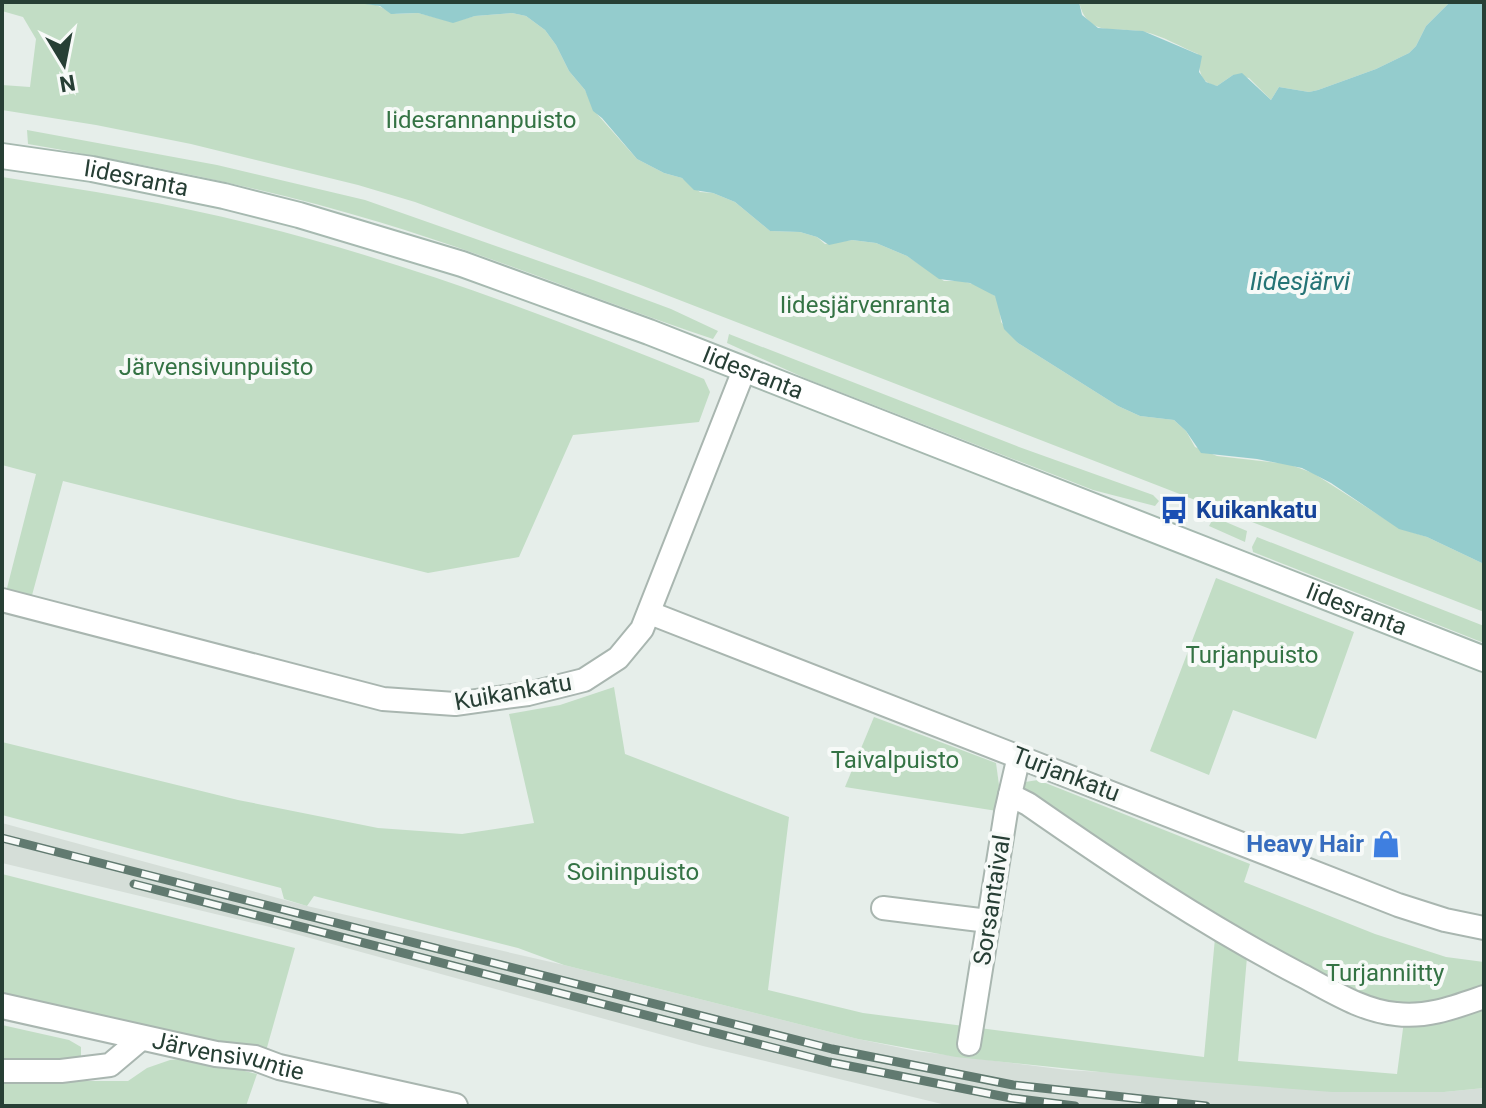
<svg xmlns="http://www.w3.org/2000/svg" width="1486" height="1108" viewBox="0 0 1486 1108" font-family="Roboto,sans-serif">
	<style>
		.built { fill: #d5ded8 }
		.green { fill: #c2ddc5 }
		.water { fill: #94cccd }
		.lines { fill: none; stroke-linecap: round; stroke-linejoin: round }
		.minor-casing { stroke: #a9b6b0; stroke-width: 26 }
		.tertiary-casing { stroke: #a9b6b0; stroke-width: 28 }
		.secondary-casing { stroke: #a6b9b0; stroke-width: 28 }
		.minor { stroke: #fff; stroke-width: 22 }
		.tertiary { stroke: #fff; stroke-width: 24 }
		.secondary { stroke: #fff; stroke-width: 24 }
		.rail-casing { stroke: #617a70; stroke-width: 9 }
		.rail { stroke: #f7faf8; stroke-width: 6; stroke-dasharray: 18; stroke-linecap: butt }
		.labels { text-anchor: middle; dominant-baseline: central; stroke-width: 8; stroke-linejoin: round; paint-order: stroke }
		.park-label { font-size: 24px; fill: #347344; stroke: #f7faf8 }
		.street-label { font-size: 24px; fill: #273f35; stroke: #f7faf8 }
		.transit-label { font-size: 24px; font-weight: bold; fill: #164399; stroke: #f7faf8; text-anchor: start }
		.shop-label { font-size: 24px; font-weight: bold; fill: #366cbe; stroke: #f7faf8; text-anchor: end }
		.water-label { font-size: 26px; font-style: italic; fill: #257476; stroke: #f7faf8 }
	</style>
	<rect width="100%" height="100%" fill="#e6eeea"/>
	<!-- built -->
	<polygon class="built" points="2,823 307,906 564,965 858,1039 916,1051 1067,1070 1444,1092 1484,1088 1484,1106 950,1106 703,1046 270,927 2,863"/>
	<!-- green -->
	<g class="green">
		<polygon points="2,2 350,2 376,5 396,14 418,13 453,22 475,16 512,13 526,16 545,30 556,45 569,71 585,90 597,114 637,159 664,173 682,178 700,192 713,193 735,202 770,231 800,232 817,237 825,244 852,240 876,243 907,256 944,281 962,281 980,286 995,296 999,301 1001,322 1018,343 1118,406 1140,416 1174,420 1186,431 1195,447 1217,456 1288,464 1313,473 1399,528 1427,537 1484,564 1484,612 638,284 415,202 358,185 191,144 96,125 2,110 2,85 30,87 36,39 23,17 2,11"/>
		<path d="M1079,2h371l-24,24 -10,20 -7,7 -33,16 -58,21 -9,2 -30,-5 -8,13 -22,-22 -16,-3 -16,11c-19,-4 -17,-16 -19,-32 -17,-7 -35,-18 -53,-22 -28,-6 -57,7 -66,-30z"/>
		<path d="M27,130l190,35 148,35 228,80 78,29 47,22 -5,8c-112,-37 -221,-83 -334,-117 -115,-35 -233,-57 -351,-78z"/>
		<path d="M2,177c84,13 167,26 250,47 155,38 304,95 452,155l6,13 -11,30 -126,13 -54,122 -91,16 -365,-92 -32,118 -25,-7 30,-118 -34,-9z"/>
		<polygon points="729,334 1019,447 1153,495 1159,501 1155,506 1093,490 807,379 727,343"/>
		<polygon points="1214,517 1247,531 1245,542 1209,526"/>
		<polygon points="1257,537 1484,626 1484,643 1253,552 1252,547"/>
		<polygon points="1216,578 1354,632 1316,739 1233,710 1209,775 1150,751"/>
		<polygon points="614,687 625,754 789,817 768,990 863,1013 1204,1057 1215,938 1247,957 1238,1061 1397,1074 1404,1021 1484,1003 1484,1088 1444,1092 1332,1092 1178,1080 956,1057 858,1039 564,965 518,948 314,896 307,906 284,899 281,888 2,815 2,742 238,800 378,828 462,834 534,823 509,714 560,705"/>
		<polygon points="874,717 996,763 999,785 997,811 845,787"/>
		<polygon points="1038,780 1250,864 1244,882 1375,934 1446,957 1484,962 1484,990 1395,1010 1246,941 1024,790 1025,782"/>
		<polygon points="2,874 295,948 266,1051 90,1016 2,995"/>
		<polygon points="2,1025 69,1040 81,1047 81,1056 78,1060 2,1062"/>
		<polygon points="190,1058 257,1074 246,1106 2,1106 2,1081 128,1081 147,1068 170,1060"/>
	</g>
	<!-- water -->
	<polygon class="water" points="350,2 1079,2 1082,15 1098,28 1143,31 1202,56 1199,72 1206,82 1217,86 1233,75 1242,73 1271,100 1279,87 1309,92 1318,90 1376,69 1409,53 1416,46 1426,26 1450,2 1484,2 1484,564 1427,537 1399,529 1331,483 1302,468 1257,459 1201,453 1186,431 1174,420 1140,416 1118,406 1018,343 1004,329 995,296 970,283 939,279 907,256 876,243 852,240 829,245 817,237 800,232 770,231 735,202 713,193 694,190 682,178 664,173 637,159 602,118 593,111 585,90 569,71 556,45 545,30 526,16 512,13 475,16 453,23 418,13 391,14 380,6"/>
	<g class="lines">
		<defs>
			<g id="minor">
				<polyline points="2,600 383,699 455,704 528,694 584,680 618,658 642,629 744,370"/>
				<polyline points="650,613 1398,905 1445,920 1484,928"/>
				<path d="M1010,795l18,9c89,62 177,121 273,171 29,15 61,36 95,39 31,4 59,-7 88,-17"/>
				<polyline points="883,908 988,921"/>
				<polyline points="969,1044 1006,812 1019,756"/>
				<polyline points="2,1071 61,1071 110,1065 142,1038"/>
			</g>
			<g id="tertiary">
				<path id="s1" d="M2,1006l214,48 39,4 24,9 176,39"/>
			</g>
			<g id="secondary">
				<path id="s2" d="M2,156l90,13 132,27 75,19 163,49 187,68 835,327"/>
			</g>
		</defs>
		<!-- minor casing -->
		<use href="#minor" class="minor-casing"/>
		<!-- tertiary casing -->
		<use href="#tertiary" class="tertiary-casing"/>
		<!-- secondary casing -->
		<use href="#secondary" class="secondary-casing"/>
		<!-- minor -->
		<use href="#minor" class="minor"/>
		<!-- tertiary -->
		<use href="#tertiary" class="tertiary"/>
		<!-- secondary -->
		<use href="#secondary" class="secondary"/>
		<defs>
			<g id="rail">
				<polyline points="2,838 832,1049 1013,1085 1206,1106"/>
				<polyline points="134,884 829,1062 1011,1098 1075,1106"/>
			</g>
		</defs>
		<!-- rail casing -->
		<use href="#rail" class="rail-casing"/>
		<!-- rail -->
		<use href="#rail" class="rail"/>
	</g>
	<!-- icons -->
	<defs>
		<symbol id="bus-bare" viewBox="-9 -9 18 18"><path d="M-5-6H5V4H4V6H2V4H-2V6H-4V4H-5ZM-3.5-4V0h7V-4ZM-3.5 1.2v1.5H-2V1.2ZM2 1.2v1.5H3.5V1.2Z" fill="#1a4fb4" stroke="#f7faf8" stroke-width="2.5" paint-order="stroke"/></symbol>
		<symbol id="shop-bare" viewBox="-9 -9 18 18"><path d="M-5-2.5h2.3a2.7 3.5 0 0 1 5.4 0H5L5.5 6h-11ZM-1.5-2.5h3a1.5 2.3 0 0 0-3 0Z" fill="#3f7fe0" stroke="#f7faf8" stroke-width="2.5" paint-order="stroke"/></symbol>
	</defs>
	<g fill-rule="evenodd">
		<use href="#bus-bare" x="1154" y="490" width="40" height="40"/>
		<use href="#shop-bare" x="1366" y="824" width="40" height="40"/>
	</g>
	<g class="labels">
		<!-- park labels -->
		<g class="park-label">
			<text x="481" y="120">Iidesrannanpuisto</text>
			<text x="865" y="305">Iidesjärvenranta</text>
			<text x="216" y="367">Järvensivunpuisto</text>
			<text x="1252" y="655">Turjanpuisto</text>
			<text x="895" y="760">Taivalpuisto</text>
			<text x="633" y="872">Soininpuisto</text>
			<text x="1385" y="973">Turjanniitty</text>
		</g>
		<!-- street labels -->
		<g class="street-label">
			<text stroke="none"><textPath href="#s2" startOffset="136">Iidesranta</textPath></text>
			<text stroke="none"><textPath href="#s2" startOffset="784">Iidesranta</textPath></text>
			<text stroke="none"><textPath href="#s2" startOffset="1432">Iidesranta</textPath></text>
			<text transform="translate(513 692) rotate(-10)">Kuikankatu</text>
			<text transform="translate(1066 774) rotate(21)">Turjankatu</text>
			<text transform="translate(992 900) rotate(-81)">Sorsantaival</text>
			<text stroke="none"><textPath href="#s1" startOffset="232">Järvensivuntie</textPath></text>
		</g>
		<!-- transit labels -->
		<g class="transit-label">
			<text x="1196" y="510">Kuikankatu</text>
		</g>
		<!-- shop labels -->
		<g class="shop-label">
			<text x="1364" y="844">Heavy Hair</text>
		</g>
		<!-- water labels -->
		<g class="water-label">
			<text x="1300" y="281">Iidesjärvi</text>
		</g>
	</g>
	<!-- border -->
	<rect width="1486" height="1108" fill="none" stroke="#273f35" stroke-width="8"/>
	<!-- north arrow -->
	<g transform="translate(64 64) rotate(170)" stroke="#f7faf8" stroke-width="6" paint-order="stroke">
	<path d="M0-6L14 30L0 20L-14 30Z" fill="#273f35"/>
	<text y="-12" font-size="22" font-weight="bold" text-anchor="middle" fill="#273f35">N</text>
	</g>
</svg>
